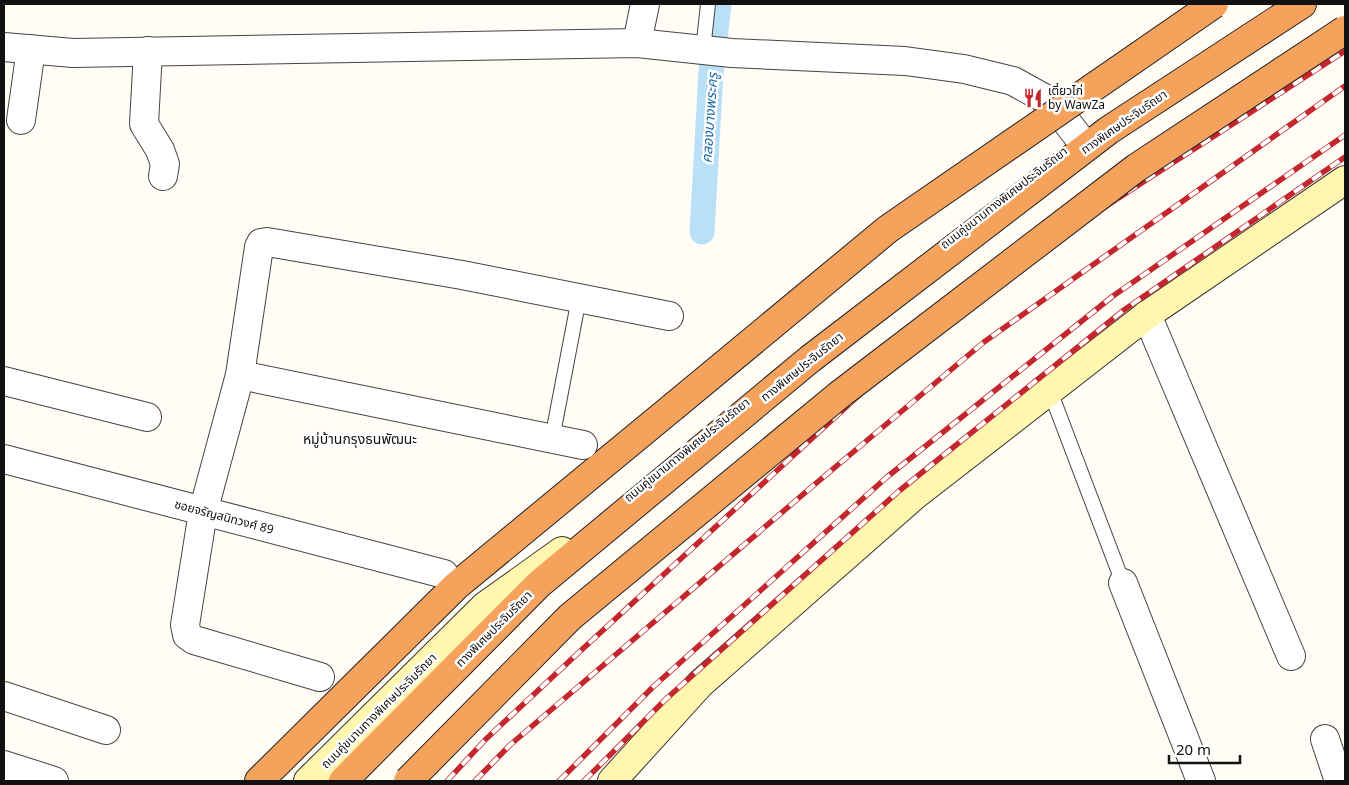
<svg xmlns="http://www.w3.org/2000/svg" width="1349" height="785" viewBox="0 0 1349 785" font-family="Georgia,'Noto Sans Thai',serif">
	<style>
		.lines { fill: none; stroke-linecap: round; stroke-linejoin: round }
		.canal { stroke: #b9e0f7; stroke-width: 25 }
		.service-casing { stroke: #444; stroke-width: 16 }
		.minor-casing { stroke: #444; stroke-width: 30 }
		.secondary-casing { stroke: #333; stroke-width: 30 }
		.motorway-casing { stroke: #222; stroke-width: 30 }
		.service { stroke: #fff; stroke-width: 14 }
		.minor { stroke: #fff; stroke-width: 28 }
		.secondary { stroke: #fff6b0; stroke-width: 28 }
		.motorway { stroke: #f5a25d; stroke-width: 28 }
		.rail-casing { stroke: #c4262e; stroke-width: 5.5 }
		.rail { stroke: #fff; stroke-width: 4; stroke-dasharray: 11; stroke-linecap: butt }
		.motorway-bridge-casing { stroke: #222; stroke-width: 30; stroke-linecap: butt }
		.motorway-bridge { stroke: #f5a25d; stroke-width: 28 }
		.labels { text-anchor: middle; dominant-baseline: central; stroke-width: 5; stroke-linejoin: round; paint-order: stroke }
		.poi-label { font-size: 12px; fill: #111; stroke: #fff; text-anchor: start }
		.street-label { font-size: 12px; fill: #111; stroke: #fff }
		.water-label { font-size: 14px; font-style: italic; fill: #1768a6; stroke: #fff }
		.neighbourhood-label { font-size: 14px; fill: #111; stroke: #fff }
	</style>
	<rect width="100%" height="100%" fill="#fffdf5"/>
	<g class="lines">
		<!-- canal -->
		<polyline class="canal" points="702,232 711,72 719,4"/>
		<defs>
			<g id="service">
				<polyline points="703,50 708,4"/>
				<polyline points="1050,391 1123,583"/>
				<polyline points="552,439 579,298"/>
			</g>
			<g id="minor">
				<polyline points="637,43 645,4"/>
				<polyline points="4,47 73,53 637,43 732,53 905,61 964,69 1013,81 1051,102 1080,139"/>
				<polyline points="148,51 144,124 160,150 165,164 163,176"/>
				<polyline points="21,120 31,49"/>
				<polyline points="1147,315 1291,656"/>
				<polyline points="240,375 583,445"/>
				<polyline points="4,381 147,417"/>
				<polyline points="4,459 444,574"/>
				<polyline points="1123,583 1201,781"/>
				<polyline points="320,677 194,640 187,635 185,625 203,512 240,375 259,247 261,243 267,242 462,275 669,316"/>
				<polyline points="4,696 106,730"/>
				<polyline points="1325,739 1339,781"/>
				<polyline points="4,765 54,781"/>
			</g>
			<g id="secondary">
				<polyline points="308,781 485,606 562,551"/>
				<polyline points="612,781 700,684 914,496 1147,315 1345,180"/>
			</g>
			<g id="motorway">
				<polyline points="259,781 456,586 673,407"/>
				<polyline points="343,781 539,584 810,359 1109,130 1302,4"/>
			</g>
		</defs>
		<!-- service casing -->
		<use href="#service" class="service-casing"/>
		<!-- minor casing -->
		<use href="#minor" class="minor-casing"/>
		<!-- secondary casing -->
		<use href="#secondary" class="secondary-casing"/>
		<!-- motorway casing -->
		<use href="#motorway" class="motorway-casing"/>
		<!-- service -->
		<use href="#service" class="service"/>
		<!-- minor -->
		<use href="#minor" class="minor"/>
		<!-- secondary -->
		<use href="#secondary" class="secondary"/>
		<!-- motorway -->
		<use href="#motorway" class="motorway"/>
		<defs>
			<g id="rail">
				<polyline points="447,781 486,739 576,655 966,297 1345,51"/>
				<polyline points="475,781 510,745 814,485 984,342 1345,86"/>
				<polyline points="559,781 654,686 887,477 1113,296 1345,135"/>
				<polyline points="584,781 666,699 899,491 1124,310 1345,157"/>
			</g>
		</defs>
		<!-- rail casing -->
		<use href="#rail" class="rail-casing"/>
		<!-- rail -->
		<use href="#rail" class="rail"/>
		<defs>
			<g id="motorway-bridge">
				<polyline points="673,407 888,229 1214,4"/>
				<polyline points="408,781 570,617 839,395 1136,168 1345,30"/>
			</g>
		</defs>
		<!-- motorway-bridge casing -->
		<use href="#motorway-bridge" class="motorway-bridge-casing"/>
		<!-- motorway-bridge -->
		<use href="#motorway-bridge" class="motorway-bridge"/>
	</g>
	<!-- icons -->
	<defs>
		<symbol id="restaurant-bare" viewBox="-9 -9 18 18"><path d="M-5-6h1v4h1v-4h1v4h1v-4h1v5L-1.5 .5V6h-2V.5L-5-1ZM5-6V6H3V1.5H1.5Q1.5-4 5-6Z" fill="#c4262e" stroke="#fff" stroke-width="2.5" paint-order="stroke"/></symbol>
	</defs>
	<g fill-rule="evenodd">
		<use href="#restaurant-bare" x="1019" y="84" width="28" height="28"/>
	</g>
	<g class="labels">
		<!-- poi labels -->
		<g class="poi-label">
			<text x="1048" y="91">เตี๋ยวไก่<tspan x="1048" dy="14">by WawZa</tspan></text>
		</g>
		<!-- street labels -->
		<g class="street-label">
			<text transform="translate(1124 122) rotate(-35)">ทางพิเศษประจิมรัถยา</text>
			<text transform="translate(1004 198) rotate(-38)">ถนนคู่ขนานทางพิเศษประจิมรัถยา</text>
			<text transform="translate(802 367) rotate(-39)">ทางพิเศษประจิมรัถยา</text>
			<text transform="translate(687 450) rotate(-39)">ถนนคู่ขนานทางพิเศษประจิมรัถยา</text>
			<text transform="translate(224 517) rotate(15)">ซอยจรัญสนิทวงศ์ 89</text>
			<text transform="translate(494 629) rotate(-45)">ทางพิเศษประจิมรัถยา</text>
			<text transform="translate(379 711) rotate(-45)">ถนนคู่ขนานทางพิเศษประจิมรัถยา</text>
		</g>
		<!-- water labels -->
		<g class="water-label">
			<text transform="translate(710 118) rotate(-86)">คลองบางพระครู</text>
		</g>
		<!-- neighbourhood labels -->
		<g class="neighbourhood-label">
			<text x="360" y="439">หมู่บ้านกรุงธนพัฒนะ</text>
		</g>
	</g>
	<!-- border -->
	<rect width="1349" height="785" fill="none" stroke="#111111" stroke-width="10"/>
	<!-- scale -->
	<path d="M1169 755v8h71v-8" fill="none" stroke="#111111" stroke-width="2.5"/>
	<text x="1176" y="755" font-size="15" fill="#111111" stroke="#ffffff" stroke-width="4" paint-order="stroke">20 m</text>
</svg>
